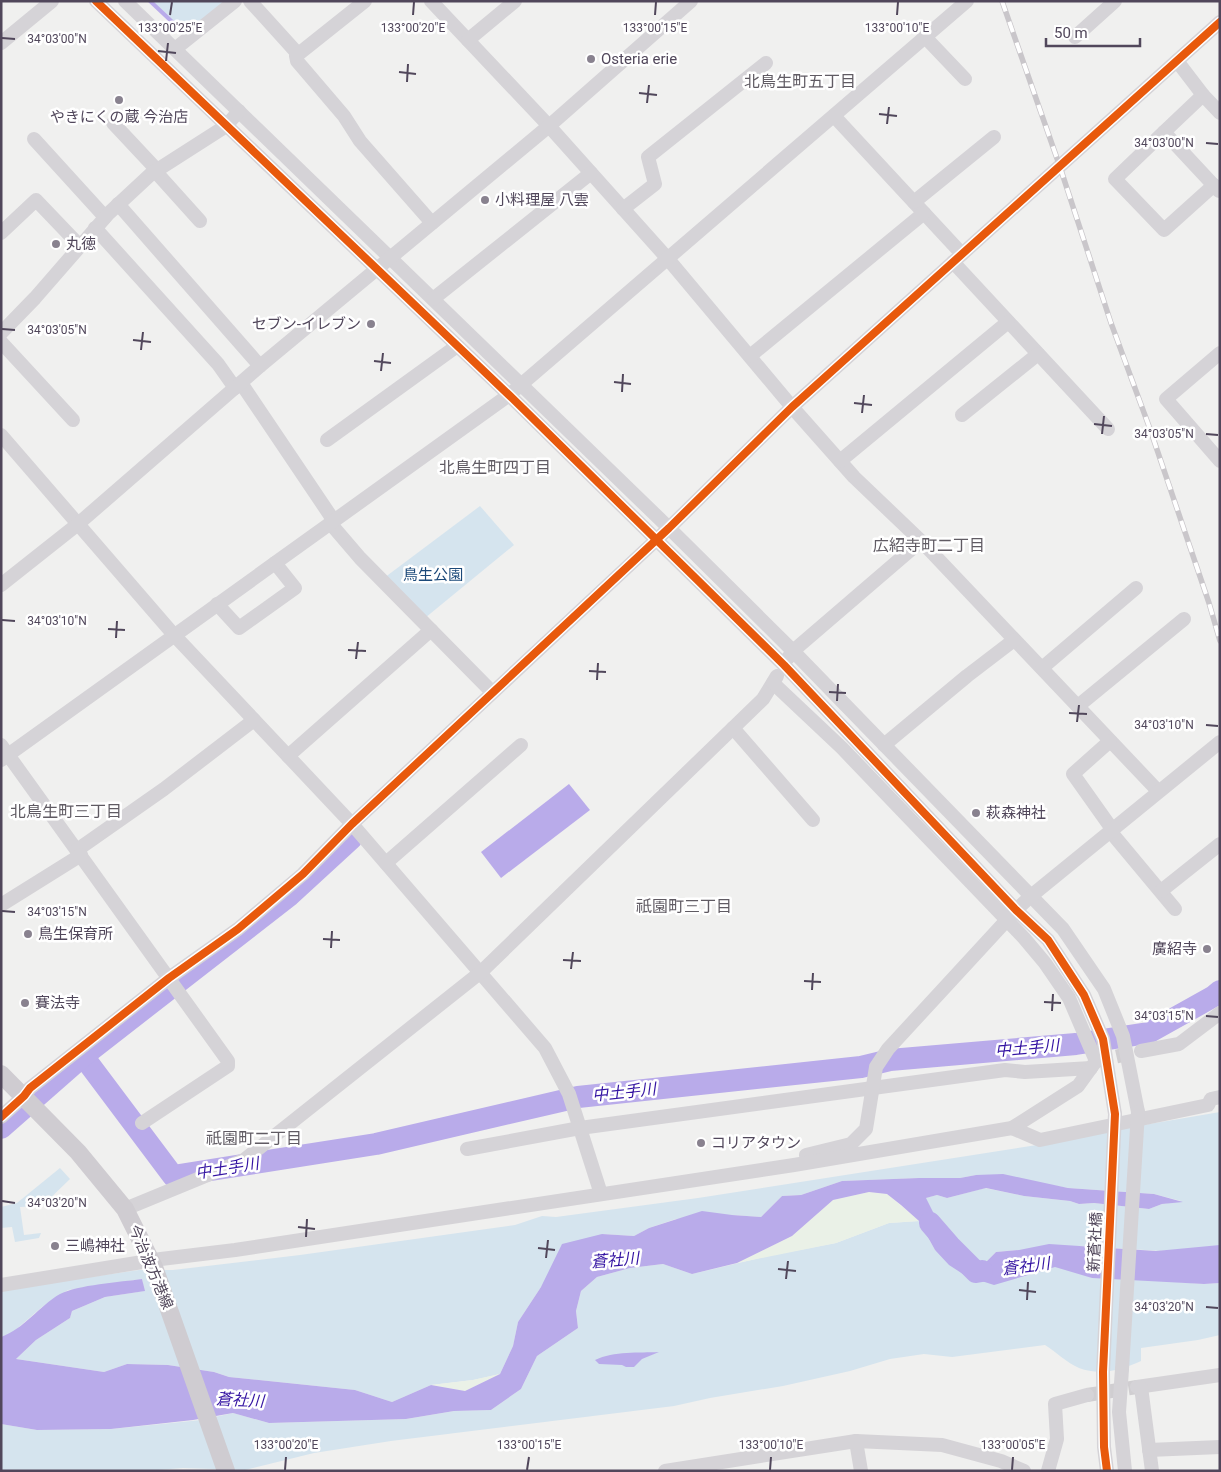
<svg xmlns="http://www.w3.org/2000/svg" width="1221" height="1472" viewBox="0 0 1221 1472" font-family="Roboto,'Noto Sans JP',sans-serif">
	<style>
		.green { fill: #d5e4ee }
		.sand { fill: #eaf1e7 }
		.water { fill: #b9abea }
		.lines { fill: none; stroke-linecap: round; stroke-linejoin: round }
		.stream { stroke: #b9abea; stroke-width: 4 }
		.river { stroke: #b9abea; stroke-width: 22 }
		.minor-tunnel { stroke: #d0ced1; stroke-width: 14; stroke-dasharray: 14 7; stroke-linecap: butt }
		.minor { stroke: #d5d3d7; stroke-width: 14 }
		.major { stroke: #cfccd1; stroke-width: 18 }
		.rail-casing { stroke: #c9c6ca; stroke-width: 5.5 }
		.rail { stroke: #fff; stroke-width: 4; stroke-dasharray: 11; stroke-linecap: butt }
		.minor-bridge { stroke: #d5d3d7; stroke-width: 14 }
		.cycleway-casing { stroke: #fff; stroke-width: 11 }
		.cycleway { stroke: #e8590c; stroke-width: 8 }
		.ticks { fill: none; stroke: #51475b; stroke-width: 2 }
		.poi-dot { fill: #89828f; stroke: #fff; stroke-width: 2 }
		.labels { text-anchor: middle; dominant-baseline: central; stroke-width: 5; stroke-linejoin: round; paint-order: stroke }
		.poi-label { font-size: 15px; fill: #51475b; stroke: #fff; text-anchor: start }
		.park-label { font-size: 15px; fill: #1b4979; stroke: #fff }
		.street-label { font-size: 15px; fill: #51475b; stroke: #fff }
		.neighbourhood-label { font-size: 16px; fill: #605b63; stroke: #fff }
		.water-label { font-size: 16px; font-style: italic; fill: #3313a2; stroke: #fff }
		.ticks-label { font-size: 12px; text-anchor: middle; fill: #51475b; stroke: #fff; stroke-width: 5; stroke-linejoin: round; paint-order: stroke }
	</style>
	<rect width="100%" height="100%" fill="#f0f0ef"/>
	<!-- green -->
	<g class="green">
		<polygon points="152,1 228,1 188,34"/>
		<polygon points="480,506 514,545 425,618 384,578"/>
		<polygon points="1220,1112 1220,1246 1160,1251 1084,1246 1019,1250 996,1252 982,1266 950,1246 925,1198 937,1195 947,1198 985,1188 1024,1196 1070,1201 1079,1204 1094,1203 1149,1209 1162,1204 1181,1201 1154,1194 1068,1188 1029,1181 976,1175 960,1178 919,1178 842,1181 801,1195 782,1196 761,1217 732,1215 676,1219 649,1228 634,1236 602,1234 541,1287 518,1322 513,1346 500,1374 473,1380 431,1385 392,1402 355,1390 229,1377 214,1372 168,1365 127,1364 104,1372 16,1359 36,1340 70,1318 72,1311 105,1297 144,1291 142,1279 68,1290 42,1307 12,1333 1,1337 1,1290 139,1270 173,1270 300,1255 515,1225 542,1216 556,1217 698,1198 1069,1140 1114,1130"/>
		<polygon points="60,1168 70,1179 42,1206 20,1207 24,1235 41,1233 39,1238 15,1242 12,1227 1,1228 1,1207 17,1203"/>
		<path d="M919,1221l16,29 31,26 90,-14 36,16h8l3,85 4,-86 97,7 16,-1v52l-22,5 -57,8v13c-20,9 -41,15 -62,7 -12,-5 -23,-16 -34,-23l-93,12 -28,-3 -34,5 -40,12 -67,15 -73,12 -36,8 -283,35 -77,12 -69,17 -62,-2 -38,3h-144v-47l36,6 74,-1 90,-9 32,-7 36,10 137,-4 48,-8 37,-1 30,-21 16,-33 41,-28 -2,-17 5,-20 16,-14 33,-9 33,-4 29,10 81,-19 63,-12 53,-20z"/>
	</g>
	<!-- sand -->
	<g class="sand">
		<polygon points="869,1192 887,1194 919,1221 889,1223 836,1243 737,1263 792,1236 833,1200"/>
		<polygon points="500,1374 465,1391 431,1385 473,1380"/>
	</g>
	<!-- water -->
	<g class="water">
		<polygon points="569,784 590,810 501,878 481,852"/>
		<path d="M1003,1174l65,14 86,6 29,8 -21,2 -13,5 -55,-6 -15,1 -9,-3 -46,-5 -38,-8 -39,10 -10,-3 -11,3 27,54 29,14 14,-14 23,-2 30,-6 107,7 64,-6v38l-16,1 -112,-6 -37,-11 -61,18 -28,-9 -17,-11 -14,-15 -16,-29 -18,-16 -14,-11 -18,-2 -36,8 -41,36 -55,27 -45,11 -29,-10 -33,4 -33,9 -16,14 -5,20 2,17 -41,28 -16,33 -30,21 -37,1 -48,8 -137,4 -36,-10 -40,7 -82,9 -74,1 -36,-6v-87c23,-8 38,-31 59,-43 17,-9 61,-12 82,-15l3,12 -40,6 -33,14 -2,7 -34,22 -20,19 88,13 23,-8 41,1 46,7 15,5 126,13 37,12 39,-17 34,6 35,-17 13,-28 5,-24 23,-35 21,-43 40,-10 32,2 15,-8 53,-17 30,4 29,2 21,-21 19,-1 41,-14 77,-3h41l16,-3z"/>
		<path d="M659,1352l-17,7 -8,8h-8l-4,-2 -23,-1 -4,-4c19,-9 44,-7 64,-8z"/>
	</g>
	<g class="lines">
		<!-- stream -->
		<polyline class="stream" points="150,1 184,33"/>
		<!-- river -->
		<g class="river">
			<polyline points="83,1056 173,1176 376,1144 578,1097 861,1067 890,1060 1076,1044 1148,1033 1214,996 1220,991"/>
			<polyline points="1,1128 83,1056 290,895 351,839"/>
			<polyline points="930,1223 950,1246 976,1272 982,1271"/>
		</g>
		<!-- minor-tunnel -->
		<g class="minor-tunnel">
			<polyline points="1096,1061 1137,1052"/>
			<polyline points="1087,1395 1137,1387"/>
		</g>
		<!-- minor -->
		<g class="minor">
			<polyline points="96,1 509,395 784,665 1016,910 1048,940 1084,995 1103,1039 1115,1114"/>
			<polyline points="125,1 669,528 793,651 1063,929 1104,989 1123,1036 1138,1112"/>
			<polyline points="250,1 298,54"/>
			<polyline points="365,1 296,56 297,61 344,116 360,141 432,223"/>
			<polyline points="431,1 549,126 668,259 792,407 854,477 921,541 1158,791"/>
			<polyline points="925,37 965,79"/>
			<polyline points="1075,37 1115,1"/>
			<polyline points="468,40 515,1"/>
			<polyline points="1,43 52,1"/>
			<polyline points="175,49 235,1"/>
			<polyline points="1177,61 1203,95"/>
			<polyline points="834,116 962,254"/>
			<polyline points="113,123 157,170"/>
			<polyline points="1164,132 1115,179 1164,230 1214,185"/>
			<polyline points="34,139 105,217"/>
			<polyline points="155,171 200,221"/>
			<polyline points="1219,191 1164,132 1203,95 1220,113"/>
			<polyline points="914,202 994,137"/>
			<polyline points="118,204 260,366"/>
			<polyline points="623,209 655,184 648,157 766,63"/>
			<polyline points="95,228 218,364 235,388"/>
			<polyline points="1,233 36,200 80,246"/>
			<polyline points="953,262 1108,429"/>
			<polyline points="433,299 591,173"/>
			<polyline points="1,333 35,298 109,213 151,174 226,126 239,111"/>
			<polyline points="1,342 73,420"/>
			<polyline points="1220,353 1166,399 1220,461"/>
			<polyline points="750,356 924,213"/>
			<polyline points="241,383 334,521"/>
			<polyline points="962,415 1038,354"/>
			<polyline points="1,435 174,635 352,824 545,1048 569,1094 601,1194"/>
			<polyline points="327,440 457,346"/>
			<polyline points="840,461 1008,322"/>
			<polyline points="330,523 360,558 492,692"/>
			<polyline points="1,585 78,524 260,366 549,126 691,1"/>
			<polyline points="217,604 239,628 295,588 275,563"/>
			<polyline points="788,658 793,651 921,541"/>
			<polyline points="1042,668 1136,588"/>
			<polyline points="1078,706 1184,619"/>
			<polyline points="733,728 813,820"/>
			<polyline points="1110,741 1073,774 1112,829"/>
			<polyline points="1,745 228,1061 228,1066 142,1123"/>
			<polyline points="884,745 967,676 1014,640"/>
			<polyline points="288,756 431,630"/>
			<polyline points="1,760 509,395 967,1"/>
			<polyline points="1110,831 1175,909"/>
			<polyline points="77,850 164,789 254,720"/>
			<polyline points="386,863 521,745"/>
			<polyline points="1161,891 1220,844"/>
			<polyline points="1,905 81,855"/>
			<polyline points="1141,1051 1179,1044 1220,1013"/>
			<polyline points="1,1117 24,1096 30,1088 169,978 238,929 303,874 352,824 669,528 792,407 1220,22"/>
			<polyline points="1012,1128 1040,1140 1208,1105 1211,1099 1220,1097"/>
			<polyline points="467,1149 580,1128 1005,1070 1025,1072 1091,1068"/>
			<polyline points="806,1155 851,1144 866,1129 876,1067 888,1049 1016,910 1031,896 1220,742"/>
			<polyline points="125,1209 244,1160 481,972 763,699 777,676"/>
			<polyline points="1,1285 161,1259 235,1250 794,1165 1012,1128 1078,1086 1096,1061 1069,998 1045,963 1024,938 842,748 773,683"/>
			<polyline points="1122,1369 1119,1412 1125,1471"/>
			<polyline points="1103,1372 1104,1447 1107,1471"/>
			<polyline points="1137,1387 1220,1375"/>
			<polyline points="1141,1387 1152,1471"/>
			<polyline points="856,1441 861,1471"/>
			<polyline points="1149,1450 1220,1447"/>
			<polyline points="665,1471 856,1441 942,1445 1001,1461 1024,1471"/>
			<polyline points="1048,1471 1057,1439 1055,1404 1087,1395"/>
		</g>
		<!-- major -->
		<polyline class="major" points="1,1074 78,1152 125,1209 154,1267 226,1471"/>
		<defs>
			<polyline id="rail" points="1002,1 1060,167 1111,323 1150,429 1209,603 1220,641"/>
		</defs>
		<!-- rail casing -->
		<use href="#rail" class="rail-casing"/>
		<!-- rail -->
		<use href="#rail" class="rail"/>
		<!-- minor-bridge -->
		<g class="minor-bridge">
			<polyline points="1122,1369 1138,1112"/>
			<polyline points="1103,1372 1115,1114"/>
		</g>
		<defs>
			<g id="cycleway">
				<polyline points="96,1 509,395 784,665 1016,910 1048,940 1084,995 1103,1039 1115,1114 1103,1372 1104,1447 1107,1471"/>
				<polyline points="1,1117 24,1096 30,1088 169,978 238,929 303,874 352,824 669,528 792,407 1220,22"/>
			</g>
		</defs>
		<!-- cycleway casing -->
		<use href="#cycleway" class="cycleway-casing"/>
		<!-- cycleway -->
		<use href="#cycleway" class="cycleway"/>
	</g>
	<!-- ticks -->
	<path class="ticks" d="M170,15l2,-13M413,15l1,-13M655,15l1,-13M897,15l1,-13M2,38l13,1M158,51l18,2M166,61l2,-18M399,72l17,2M407,82l1,-18M639,93l18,2M647,103l2,-18M879,114l18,2M887,124l2,-17M1206,143l12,1M2,329l13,1M133,340l18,2M141,350l2,-18M374,361l17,2M381,371l2,-18M614,382l17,2M622,392l1,-18M854,403l18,2M862,413l2,-18M1094,424l18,2M1102,434l2,-18M1206,434l12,1M2,620l13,1M108,629l17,1M116,638l1,-17M348,650l18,1M356,659l2,-17M589,671l17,1M597,680l1,-17M829,692l17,1M837,701l1,-17M1069,713l18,1M1077,722l2,-17M1206,725l12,1M2,911l13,1M323,939l17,1M331,948l1,-17M563,960l18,1M571,969l2,-17M804,981l17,1M812,990l1,-17M1044,1002l17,1M1052,1011l1,-17M1206,1016l12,1M2,1201l13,2M298,1227l17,2M306,1237l1,-18M538,1248l17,2M546,1258l2,-18M778,1269l18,2M786,1279l2,-18M1019,1290l17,2M1027,1300l1,-18M1206,1307l12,1M285,1470l1,-13M527,1470l2,-13M770,1470l1,-13M1012,1470l1,-13"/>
	<!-- markers -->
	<g class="poi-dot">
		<circle cx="591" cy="59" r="5"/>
		<circle cx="119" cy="100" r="5"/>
		<circle cx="485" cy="200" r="5"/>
		<circle cx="56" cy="244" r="5"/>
		<circle cx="371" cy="324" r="5"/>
		<circle cx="976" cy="813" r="5"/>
		<circle cx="28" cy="934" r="5"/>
		<circle cx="1207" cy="949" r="5"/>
		<circle cx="25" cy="1003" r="5"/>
		<circle cx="701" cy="1143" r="5"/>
		<circle cx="55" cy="1246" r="5"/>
	</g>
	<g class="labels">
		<!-- poi labels -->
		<g class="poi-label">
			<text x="601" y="59">Osteria erie</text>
			<text x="119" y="117" text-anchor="middle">やきにくの蔵 今治店</text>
			<text x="495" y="200">小料理屋 八雲</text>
			<text x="66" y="244">丸徳</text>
			<text x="361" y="324" text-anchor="end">セブン-イレブン</text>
			<text x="986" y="813">萩森神社</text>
			<text x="38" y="934">鳥生保育所</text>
			<text x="1197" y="949" text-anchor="end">廣紹寺</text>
			<text x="35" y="1003">賽法寺</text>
			<text x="711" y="1143">コリアタウン</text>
			<text x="65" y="1246">三嶋神社</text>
		</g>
		<!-- park labels -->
		<g class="park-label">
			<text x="433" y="575">鳥生公園</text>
		</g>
		<!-- street labels -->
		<g class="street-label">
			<text transform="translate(1095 1242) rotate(-87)">新蒼社橋</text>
			<text transform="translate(151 1267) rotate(67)">今治波方港線</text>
		</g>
		<!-- neighbourhood labels -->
		<g class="neighbourhood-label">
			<text x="800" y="81">北鳥生町五丁目</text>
			<text x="495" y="467">北鳥生町四丁目</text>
			<text x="929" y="545">広紹寺町二丁目</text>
			<text x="66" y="811">北鳥生町三丁目</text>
			<text x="684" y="906">祇園町三丁目</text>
			<text x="254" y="1138">祇園町二丁目</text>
		</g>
		<!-- water labels -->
		<g class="water-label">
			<text transform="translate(1027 1048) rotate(-5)">中土手川</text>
			<text transform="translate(624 1092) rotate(-6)">中土手川</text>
			<text transform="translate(227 1168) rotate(-9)">中土手川</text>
			<text transform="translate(615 1260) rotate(-5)">蒼社川</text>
			<text transform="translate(1026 1266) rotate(-7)">蒼社川</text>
			<text transform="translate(240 1400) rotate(3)">蒼社川</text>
		</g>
	</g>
	<g class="ticks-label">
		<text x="170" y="32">133°00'25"E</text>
		<text x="413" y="32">133°00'20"E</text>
		<text x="655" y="32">133°00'15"E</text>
		<text x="897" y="32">133°00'10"E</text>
		<text x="57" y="43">34°03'00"N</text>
		<text x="1164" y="147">34°03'00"N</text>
		<text x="57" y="334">34°03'05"N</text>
		<text x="1164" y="438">34°03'05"N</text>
		<text x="57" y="625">34°03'10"N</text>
		<text x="1164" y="729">34°03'10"N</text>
		<text x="57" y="916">34°03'15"N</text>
		<text x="1164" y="1020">34°03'15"N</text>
		<text x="57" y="1207">34°03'20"N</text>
		<text x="1164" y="1311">34°03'20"N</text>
		<text x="286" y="1449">133°00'20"E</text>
		<text x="529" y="1449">133°00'15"E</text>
		<text x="771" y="1449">133°00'10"E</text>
		<text x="1013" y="1449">133°00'05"E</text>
	</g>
	<!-- border -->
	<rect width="1221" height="1472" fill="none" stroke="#51475b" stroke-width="5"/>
	<!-- scale -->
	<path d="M1046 38v8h94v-8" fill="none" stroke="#51475b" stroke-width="2.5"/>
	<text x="1054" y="38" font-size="15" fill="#51475b" stroke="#ffffff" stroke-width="4" paint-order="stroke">50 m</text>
</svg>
